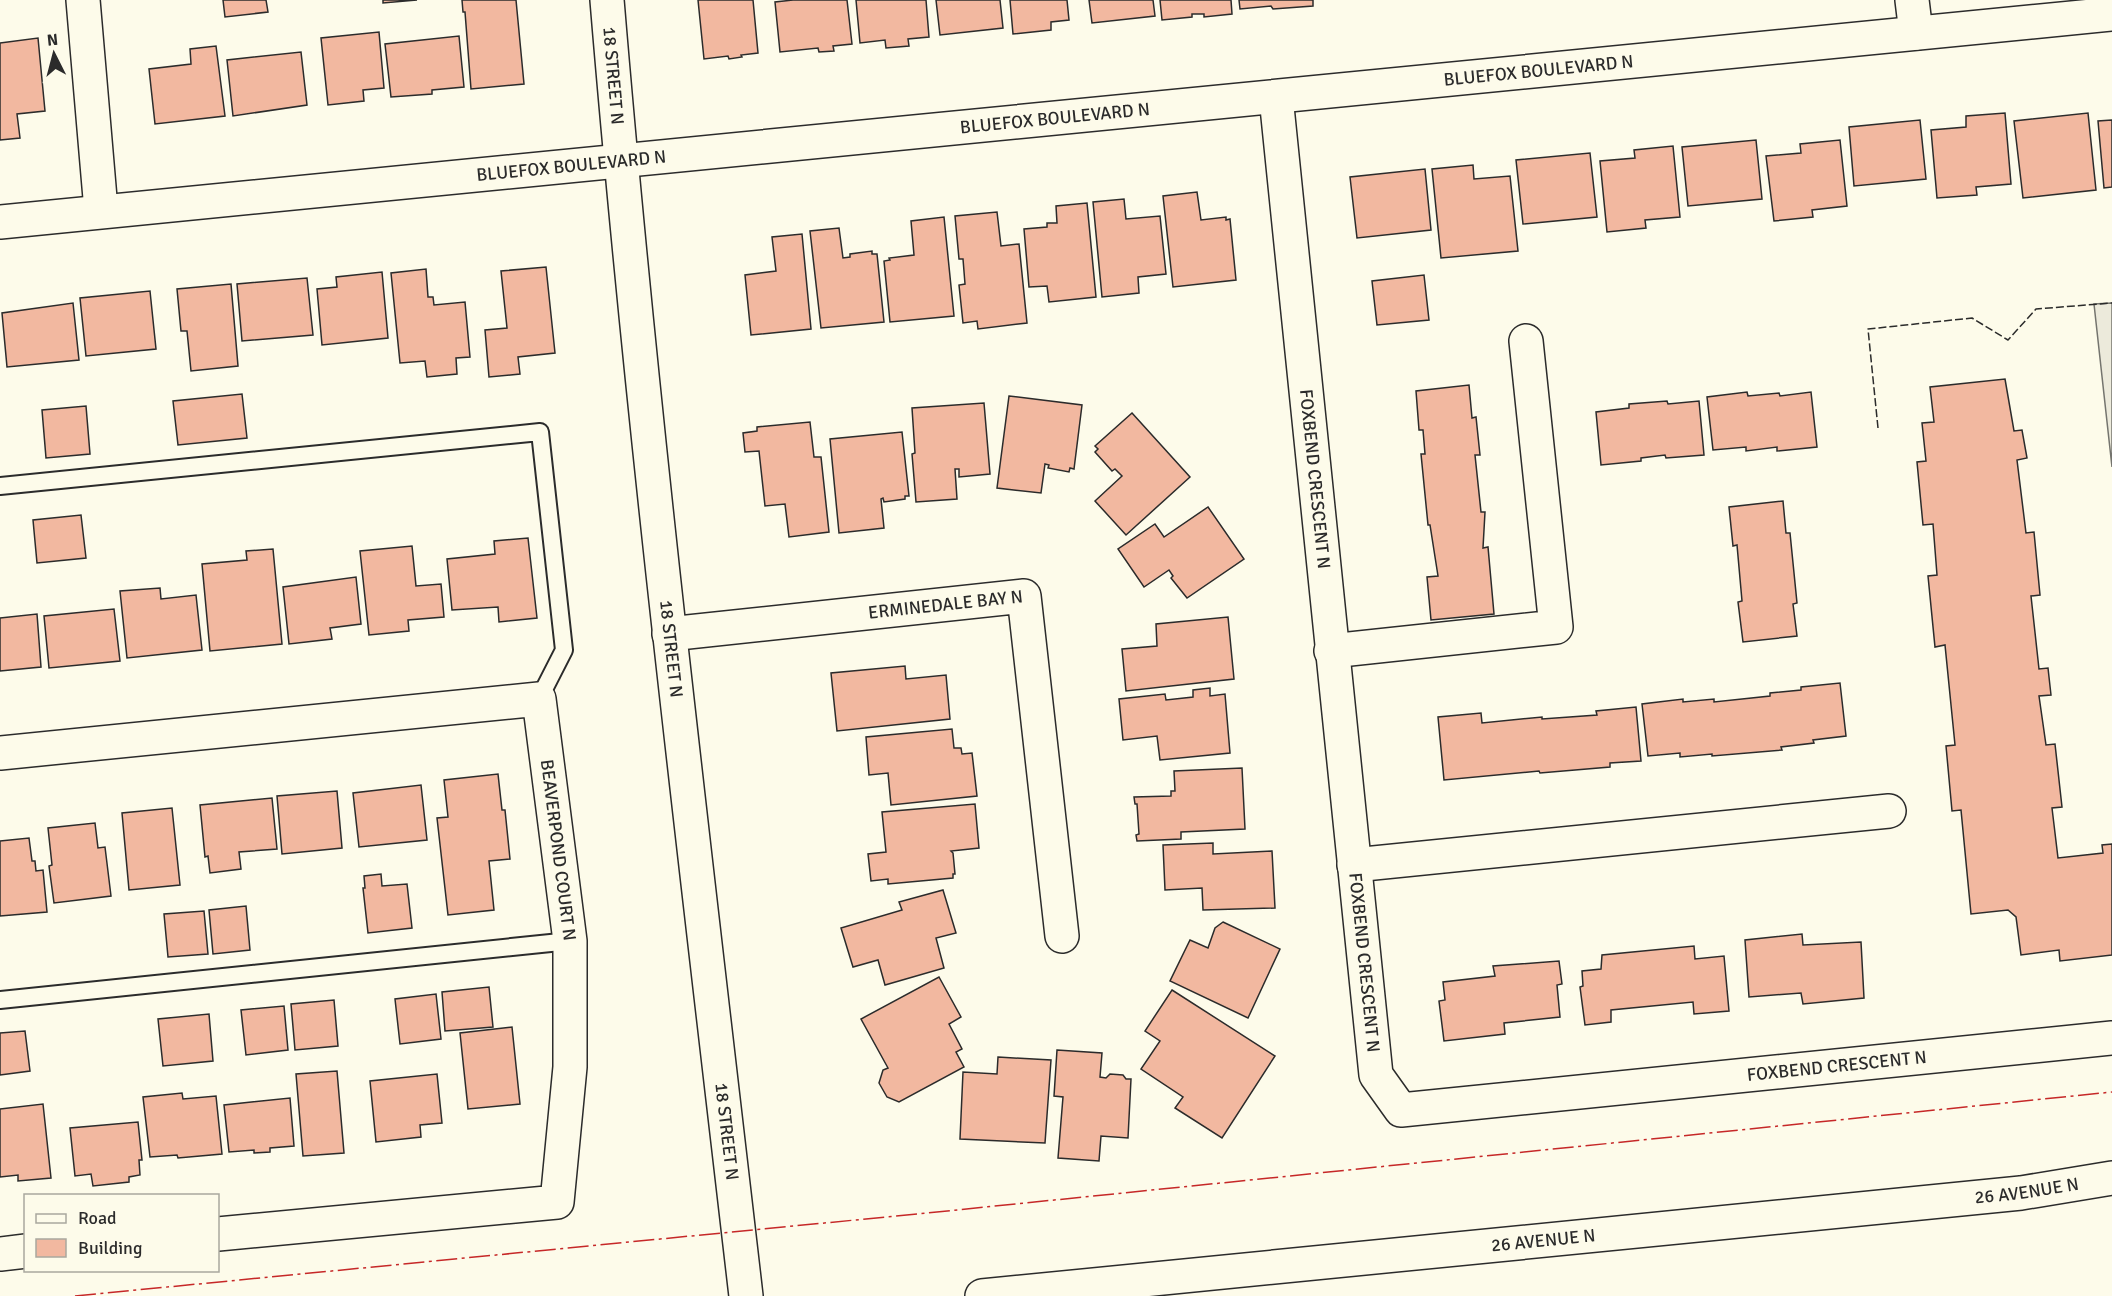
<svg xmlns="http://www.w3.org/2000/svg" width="2112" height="1296" viewBox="0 0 2112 1296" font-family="Signika,sans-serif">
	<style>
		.parking { fill: #eceadb; stroke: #74746e; stroke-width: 1.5 }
		.building { fill: #f2b8a0; stroke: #2b2b2b; stroke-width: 1.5 }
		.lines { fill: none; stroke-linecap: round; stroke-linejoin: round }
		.service-casing { stroke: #2b2b2b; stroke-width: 20 }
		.minor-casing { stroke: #2b2b2b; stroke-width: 36 }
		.secondary-casing { stroke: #2b2b2b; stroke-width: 36 }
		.service { stroke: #fdfbea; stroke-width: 16 }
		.minor { stroke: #fdfbea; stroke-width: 33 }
		.secondary { stroke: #fdfbea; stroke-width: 33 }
		.fence { stroke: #2b2b2b; stroke-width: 1.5; stroke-dasharray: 8 3; stroke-linecap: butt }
		.power { stroke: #c62828; stroke-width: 1.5; stroke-dasharray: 21 4.5 3 4.5; stroke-linecap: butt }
		.labels { text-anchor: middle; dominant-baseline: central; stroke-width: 4.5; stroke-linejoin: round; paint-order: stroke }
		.street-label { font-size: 18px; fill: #2b2b2b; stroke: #fdfbea }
	</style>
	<rect width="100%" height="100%" fill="#fdfbea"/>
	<!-- parking -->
	<polygon class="parking" points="2112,303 2112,467 2094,304"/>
	<!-- building -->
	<g class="building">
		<polygon points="223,0 266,0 268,12 225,17"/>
		<polygon points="383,0 417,0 383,3"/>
		<polygon points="462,0 516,0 524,84 471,89 465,12 463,12"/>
		<polygon points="698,0 753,0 758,53 741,55 742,57 729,59 728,56 704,59"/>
		<polygon points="793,0 847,0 852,44 833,46 834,51 819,52 818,48 780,52 775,2"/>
		<polygon points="856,0 926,0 929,37 908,39 909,46 886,48 885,40 860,43"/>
		<polygon points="936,0 1000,0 1003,28 940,35"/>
		<polygon points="1010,0 1067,0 1069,20 1051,22 1051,30 1013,34"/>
		<polygon points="1089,0 1153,0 1155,16 1092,23"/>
		<polygon points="1160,0 1231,0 1232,14 1204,17 1204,14 1192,14 1192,17 1162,20"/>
		<polygon points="1239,0 1313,0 1313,6 1273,9 1271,6 1240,9"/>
		<polygon points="379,32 384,88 363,90 364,101 328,105 321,38"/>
		<polygon points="459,36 464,87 432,90 432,94 391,97 385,44"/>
		<polygon points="38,38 45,111 17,114 20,138 0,140 0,43"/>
		<polygon points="216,46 225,116 155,124 149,69 191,64 190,49"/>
		<polygon points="301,52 307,105 233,116 227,60"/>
		<polygon points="2005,113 2011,184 1976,187 1977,195 1937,198 1931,130 1966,127 1966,116"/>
		<polygon points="2088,113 2096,190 2023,198 2014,121"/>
		<polygon points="1920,120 1926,179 1854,186 1849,127"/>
		<polygon points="2112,120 2112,187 2104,188 2098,121"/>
		<polygon points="1756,140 1762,199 1688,206 1682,147"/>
		<polygon points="1840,140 1847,206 1812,210 1813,217 1774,221 1766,156 1801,153 1800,144"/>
		<polygon points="1673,146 1680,217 1645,220 1646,228 1607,232 1600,161 1635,158 1634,150"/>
		<polygon points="1590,153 1597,217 1523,224 1516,160"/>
		<polygon points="1473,165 1474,179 1510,176 1518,251 1441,258 1432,169"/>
		<polygon points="1425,169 1431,230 1357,238 1350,177"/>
		<polygon points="1197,192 1201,220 1226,217 1226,220 1230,219 1236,280 1173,287 1163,196"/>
		<polygon points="1124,199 1126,219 1160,216 1166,274 1138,277 1139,293 1102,297 1093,202"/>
		<polygon points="1087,203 1096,297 1049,302 1047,286 1029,287 1024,229 1047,227 1047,223 1057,223 1056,206"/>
		<polygon points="997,212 1001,246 1019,244 1027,323 978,329 977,321 963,323 959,285 965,284 963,259 959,259 955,216"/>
		<polygon points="944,217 954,316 890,322 884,261 890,260 889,258 914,255 911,221"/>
		<polygon points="839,228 843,258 850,257 850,254 872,251 872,254 877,254 884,322 821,328 810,231"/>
		<polygon points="802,234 811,329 751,335 745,275 776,271 772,237"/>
		<polygon points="546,267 555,353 518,357 520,374 489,377 485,330 507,328 501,271"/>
		<polygon points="426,269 428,297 433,297 434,305 465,302 470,357 456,358 457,374 427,377 425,361 400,363 391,273"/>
		<polygon points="382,272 388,338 322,345 317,289 337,287 336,277"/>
		<polygon points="1424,275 1429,320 1377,325 1372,281"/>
		<polygon points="307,278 313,335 242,341 237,284"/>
		<polygon points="231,284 238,366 191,371 187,331 181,331 177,289"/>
		<polygon points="150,291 156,349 86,356 80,298"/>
		<polygon points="73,303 79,360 7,367 2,313"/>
		<polygon points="2005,379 2014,431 2022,430 2027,458 2017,460 2026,533 2034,532 2040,595 2031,596 2039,669 2048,668 2051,695 2039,696 2046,745 2055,744 2062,807 2052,808 2058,858 2103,853 2102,845 2112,844 2112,955 2060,961 2059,950 2021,955 2016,917 2008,910 1971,914 1961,810 1952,811 1946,746 1955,745 1945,645 1935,647 1928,576 1937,575 1933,524 1923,525 1917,462 1926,461 1922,423 1934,422 1930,387"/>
		<polygon points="1469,385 1472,418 1476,417 1480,455 1475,455 1481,512 1485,512 1483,548 1488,547 1494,614 1431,620 1427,577 1438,576 1430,525 1428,525 1421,454 1425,454 1423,430 1419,430 1416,391"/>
		<polygon points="1747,392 1748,396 1779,393 1780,396 1811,392 1817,447 1777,451 1777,447 1746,451 1746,447 1713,450 1707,397"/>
		<polygon points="242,394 247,438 178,445 173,401"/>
		<polygon points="1009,396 1082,405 1074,469 1070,468 1069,472 1048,468 1049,465 1045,464 1041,493 997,488"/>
		<polygon points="1667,401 1668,404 1699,401 1704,455 1666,458 1665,455 1641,458 1641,461 1601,465 1596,412 1629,408 1629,404"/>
		<polygon points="984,403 990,474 959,477 959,469 955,469 957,499 916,502 912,454 915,453 912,408"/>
		<polygon points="86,406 90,454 46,458 42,410"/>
		<polygon points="1132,413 1190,477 1126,535 1095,501 1122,476 1115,469 1112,471 1095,452 1098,449 1095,446"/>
		<polygon points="810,422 814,457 821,457 829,532 789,537 785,504 765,506 759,451 745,452 743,433 757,431 757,427"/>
		<polygon points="902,432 909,496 905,496 905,499 884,502 883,498 881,499 884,528 839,533 830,439"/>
		<polygon points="1783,501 1786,533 1790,533 1797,603 1793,604 1797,636 1743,642 1738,602 1742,601 1737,545 1733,546 1729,507"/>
		<polygon points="1208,507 1244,559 1187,598 1171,578 1173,576 1169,570 1144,587 1118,549 1155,524 1164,537"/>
		<polygon points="81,515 86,558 37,563 33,520"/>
		<polygon points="528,538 537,618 499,622 498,607 452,610 447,559 495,554 494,541"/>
		<polygon points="412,546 416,586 441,584 444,617 408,620 409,631 369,635 360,551"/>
		<polygon points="273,549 282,644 210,651 202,564 247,560 246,551"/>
		<polygon points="356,577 361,624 330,628 332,639 289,644 283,587"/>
		<polygon points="160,588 161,599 196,595 202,650 127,658 120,591"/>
		<polygon points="114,609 120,661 49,668 44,616"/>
		<polygon points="37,614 41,667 0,671 0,618"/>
		<polygon points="1228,617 1234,679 1126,691 1122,649 1157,646 1156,624"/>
		<polygon points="905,666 906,679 946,675 950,719 837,731 831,673"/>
		<polygon points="1840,683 1846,736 1813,740 1814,743 1781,747 1782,750 1712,756 1712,754 1680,757 1680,753 1648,756 1642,704 1683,699 1683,702 1714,699 1714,702 1770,696 1770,693 1801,690 1801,687"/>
		<polygon points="1210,688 1210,696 1225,694 1230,753 1160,760 1157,736 1123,740 1119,699 1165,694 1166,700 1193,697 1193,690"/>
		<polygon points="1636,707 1641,761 1610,763 1610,767 1540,773 1539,771 1444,780 1438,717 1481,713 1482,723 1542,717 1542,719 1597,715 1596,711"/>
		<polygon points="952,729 954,748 961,748 962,754 972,753 977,796 891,805 888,773 869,775 866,737"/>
		<polygon points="1242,768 1245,829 1181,832 1181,839 1137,841 1136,835 1139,834 1137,804 1135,804 1134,797 1171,796 1171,791 1175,791 1174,771"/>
		<polygon points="498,774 502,810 505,810 510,859 489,861 494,910 448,915 437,818 448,817 444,780"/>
		<polygon points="421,785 427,840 359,847 353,793"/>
		<polygon points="337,791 342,848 282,854 277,796"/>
		<polygon points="272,798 277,849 239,852 241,869 210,873 208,856 205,857 200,805"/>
		<polygon points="975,804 979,848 951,851 953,853 955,874 953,874 953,878 888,884 888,879 871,881 868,854 886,852 882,812"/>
		<polygon points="172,808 180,885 129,890 122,813"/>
		<polygon points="95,823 98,848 105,847 111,896 54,903 49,866 52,865 48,828"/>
		<polygon points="29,838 32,861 35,861 36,871 43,870 47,912 0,916 0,841"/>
		<polygon points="1213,843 1213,854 1272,851 1275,908 1203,910 1202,888 1165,890 1163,845"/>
		<polygon points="381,874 382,886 407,884 412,928 368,933 363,888 365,888 364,876"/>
		<polygon points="943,890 956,933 936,938 944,968 885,985 878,960 853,967 841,928 902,910 899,902"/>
		<polygon points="246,906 250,950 213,954 209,910"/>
		<polygon points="204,911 208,954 168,957 164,914"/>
		<polygon points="1223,922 1280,949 1248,1018 1170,981 1190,940 1208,948 1215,928"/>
		<polygon points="1802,934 1803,945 1861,942 1864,998 1803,1004 1801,993 1749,997 1745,940"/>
		<polygon points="1694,946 1695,959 1724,956 1729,1011 1694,1014 1693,1002 1611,1010 1611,1022 1585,1025 1580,987 1583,986 1582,971 1601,969 1602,955"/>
		<polygon points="1559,961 1562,984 1557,985 1560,1017 1504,1023 1505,1034 1444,1041 1439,1001 1445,1000 1443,982 1495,976 1493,966"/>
		<polygon points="939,977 961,1017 949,1024 962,1049 956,1052 964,1067 899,1102 887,1097 879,1083 883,1070 888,1068 861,1019"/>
		<polygon points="489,987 493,1027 445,1031 442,992"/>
		<polygon points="1172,990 1275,1056 1222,1138 1175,1108 1183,1097 1141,1069 1160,1041 1145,1031"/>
		<polygon points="436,994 441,1039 400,1044 395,999"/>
		<polygon points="334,1000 338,1046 295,1050 291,1004"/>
		<polygon points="284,1006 288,1050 246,1055 241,1010"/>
		<polygon points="209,1014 213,1061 163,1066 158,1019"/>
		<polygon points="512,1027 520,1104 468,1109 460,1033"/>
		<polygon points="25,1031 30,1071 0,1075 0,1033"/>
		<polygon points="1057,1050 1102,1053 1100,1077 1106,1078 1110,1074 1123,1075 1126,1079 1131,1079 1128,1138 1101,1136 1099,1161 1058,1158 1063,1097 1054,1096"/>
		<polygon points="998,1057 1051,1060 1045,1143 960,1139 963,1072 997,1074"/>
		<polygon points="337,1071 344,1153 303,1156 296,1074"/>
		<polygon points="437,1074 442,1123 420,1125 421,1137 376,1142 370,1081"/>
		<polygon points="182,1093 183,1099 216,1096 222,1154 178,1158 177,1155 150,1157 143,1097"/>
		<polygon points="290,1098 294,1146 270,1148 270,1152 254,1153 254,1150 229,1152 224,1105"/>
		<polygon points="43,1104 51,1178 18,1181 18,1175 0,1177 0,1109"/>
		<polygon points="138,1122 142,1160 139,1160 140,1175 129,1177 129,1182 93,1186 91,1174 75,1176 70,1128"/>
	</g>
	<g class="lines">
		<defs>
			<g id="service">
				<polyline points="0,486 540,432 564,650 539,699"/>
				<polyline points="0,1000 570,941"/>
			</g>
			<g id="minor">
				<polyline points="83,0 101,210"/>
				<path id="s1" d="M607,0c36,433 89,864 139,1296"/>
				<polyline points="1912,0 1916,33"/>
				<path id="s2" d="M1276,97l100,978 25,35 711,-72"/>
				<path id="s3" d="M0,222l2112,-208"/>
				<path id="s4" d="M669,634l355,-38 38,340"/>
				<polyline points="1331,651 1556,627 1526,341"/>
				<path id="s5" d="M0,753l539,-54 31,242v126l-13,135 -339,32"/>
				<polyline points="1354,865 1889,811"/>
				<polyline points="0,1254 26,1251"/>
			</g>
			<g id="secondary">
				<path id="s6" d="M982,1296l1039,-103 91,-15"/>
			</g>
		</defs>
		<!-- service casing -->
		<use href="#service" class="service-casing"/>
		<!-- minor casing -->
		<use href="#minor" class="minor-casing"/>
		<!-- secondary casing -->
		<use href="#secondary" class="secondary-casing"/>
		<!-- service -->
		<use href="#service" class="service"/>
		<!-- minor -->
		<use href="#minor" class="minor"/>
		<!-- secondary -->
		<use href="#secondary" class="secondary"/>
		<!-- fence -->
		<polyline class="fence" points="1878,428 1868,329 1972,318 2008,340 2036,309 2112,303"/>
		<!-- power -->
		<polyline class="power" points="75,1296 927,1213 2112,1092"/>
	</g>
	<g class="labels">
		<!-- street labels -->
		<g class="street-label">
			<text stroke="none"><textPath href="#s3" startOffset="1546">BLUEFOX BOULEVARD N</textPath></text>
			<text stroke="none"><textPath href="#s1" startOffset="76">18 STREET N</textPath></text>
			<text stroke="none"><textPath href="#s3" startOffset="1060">BLUEFOX BOULEVARD N</textPath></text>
			<text stroke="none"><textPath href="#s3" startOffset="574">BLUEFOX BOULEVARD N</textPath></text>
			<text stroke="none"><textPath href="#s2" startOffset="384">FOXBEND CRESCENT N</textPath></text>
			<text stroke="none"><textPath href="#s4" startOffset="278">ERMINEDALE BAY N</textPath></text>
			<text stroke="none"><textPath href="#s1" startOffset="652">18 STREET N</textPath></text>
			<text stroke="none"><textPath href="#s5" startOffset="694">BEAVERPOND COURT N</textPath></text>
			<text stroke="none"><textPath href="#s2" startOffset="870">FOXBEND CRESCENT N</textPath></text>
			<text stroke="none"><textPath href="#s2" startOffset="1464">FOXBEND CRESCENT N</textPath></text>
			<text stroke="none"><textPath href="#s1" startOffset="1138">18 STREET N</textPath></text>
			<text stroke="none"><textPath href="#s6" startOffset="1050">26 AVENUE N</textPath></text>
			<text stroke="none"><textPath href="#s6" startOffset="564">26 AVENUE N</textPath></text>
		</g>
	</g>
	<!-- legend -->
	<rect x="24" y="1194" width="195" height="78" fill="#fdfbea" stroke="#a9a89e" stroke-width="1.5"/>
	<rect x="36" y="1214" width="30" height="9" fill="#fdfbea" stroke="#a9a89e" stroke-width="1.5"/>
	<text x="78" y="1224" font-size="18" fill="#2b2b2b">Road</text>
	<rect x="36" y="1239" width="30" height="18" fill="#f2b8a0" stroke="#a9a89e" stroke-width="1.5"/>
	<text x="78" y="1254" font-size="18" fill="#2b2b2b">Building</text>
	<!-- north arrow -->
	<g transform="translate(54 54) rotate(354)" stroke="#fdfbea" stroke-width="4.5" paint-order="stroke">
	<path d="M0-4.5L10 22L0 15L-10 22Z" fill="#2b2b2b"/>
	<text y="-9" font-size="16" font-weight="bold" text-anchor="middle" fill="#2b2b2b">N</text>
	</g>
</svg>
